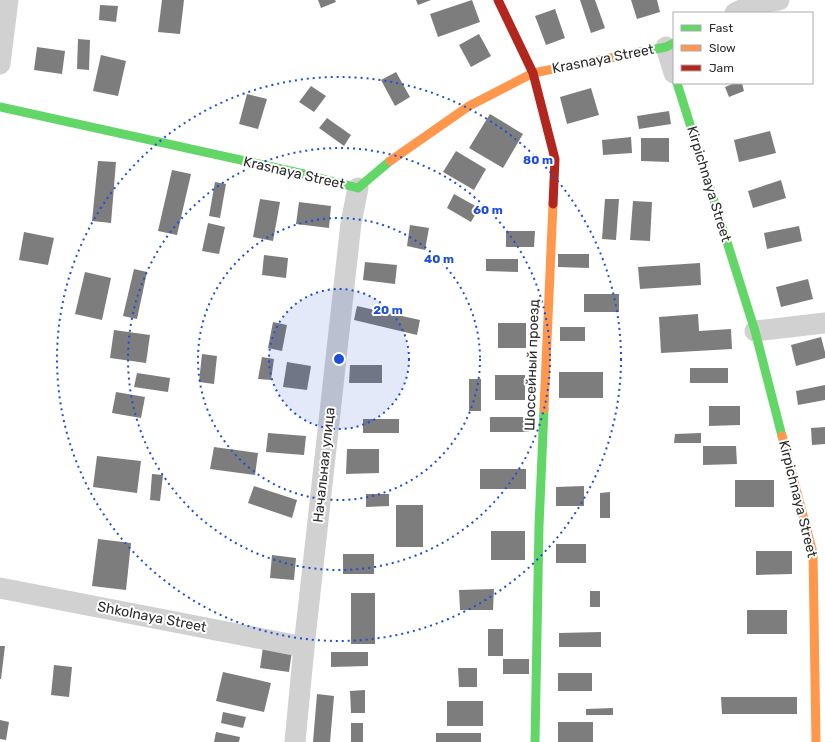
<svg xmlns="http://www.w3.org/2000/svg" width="825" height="742" viewBox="0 0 825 742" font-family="Rubik,sans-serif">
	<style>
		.building { fill: #7d7d7d }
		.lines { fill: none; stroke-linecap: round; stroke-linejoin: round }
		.street { stroke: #d1d1d1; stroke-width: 21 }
		.fast { stroke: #63d668; stroke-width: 9 }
		.slow { stroke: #ff974d; stroke-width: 9 }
		.jam { stroke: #b3261e; stroke-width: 9 }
		.ring { fill: none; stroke: #1d4ed8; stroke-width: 2; stroke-dasharray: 2 4 }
		.labels { text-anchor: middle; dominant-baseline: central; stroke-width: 4; stroke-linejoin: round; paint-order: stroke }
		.street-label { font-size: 14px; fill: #2c2c2c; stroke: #fff }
		.centre { fill: #1d4ed8; stroke: #fff; stroke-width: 2 }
		.ring-label { font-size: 12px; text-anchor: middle; font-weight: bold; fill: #1d4ed8; stroke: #fff; stroke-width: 4; stroke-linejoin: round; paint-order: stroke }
	</style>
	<rect width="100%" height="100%" fill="#fff"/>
	<!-- building -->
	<g class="building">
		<polygon points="162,0 184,0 180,34 158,32"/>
		<polygon points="318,0 335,0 336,2 321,8"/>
		<polygon points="416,0 431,0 418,5"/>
		<polygon points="472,0 480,22 438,37 430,14"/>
		<polygon points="580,0 595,0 605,28 591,33"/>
		<polygon points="631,0 657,0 660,12 637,19"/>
		<polygon points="100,5 118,6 116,22 99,20"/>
		<polygon points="555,9 565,38 546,45 535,16"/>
		<polygon points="479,34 491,56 471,67 459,45"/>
		<polygon points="78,39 90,40 89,70 77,69"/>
		<polygon points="37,47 65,51 62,74 34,70"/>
		<polygon points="101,55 126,61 118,96 93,91"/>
		<polygon points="396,72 410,97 395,106 381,80"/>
		<polygon points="735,83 742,83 744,91 729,97 725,87"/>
		<polygon points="311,86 326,96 314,112 299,102"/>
		<polygon points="591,88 599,115 567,124 560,97"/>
		<polygon points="247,94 267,99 258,129 239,124"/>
		<polygon points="669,111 671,124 639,129 637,116"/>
		<polygon points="490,114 523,134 503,168 469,148"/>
		<polygon points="327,118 351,135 344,146 319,128"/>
		<polygon points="770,131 776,153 739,162 734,140"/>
		<polygon points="631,137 632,153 603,155 602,140"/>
		<polygon points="641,138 669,138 669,162 641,161"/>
		<polygon points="456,151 486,169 474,190 443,172"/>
		<polygon points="98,161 116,162 111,223 92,221"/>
		<polygon points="172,170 191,174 177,235 158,231"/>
		<polygon points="781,180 786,198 753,208 748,191"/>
		<polygon points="215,182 226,184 220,218 209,216"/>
		<polygon points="454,194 479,208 471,222 447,208"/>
		<polygon points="260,199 280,202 273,241 253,237"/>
		<polygon points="605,199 619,199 616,240 602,239"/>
		<polygon points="633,201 652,202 650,241 630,240"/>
		<polygon points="299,202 331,206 329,228 296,224"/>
		<polygon points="208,223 225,227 219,254 202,251"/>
		<polygon points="410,225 429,228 425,250 407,246"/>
		<polygon points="799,226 802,241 767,249 764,233"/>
		<polygon points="506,231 535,231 534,247 506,247"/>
		<polygon points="24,232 54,238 48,265 19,260"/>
		<polygon points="558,254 589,254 589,268 558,267"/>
		<polygon points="264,255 288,258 286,278 262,275"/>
		<polygon points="486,259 518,259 518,272 486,271"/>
		<polygon points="365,262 397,265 395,284 363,280"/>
		<polygon points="700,263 701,285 640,289 638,267"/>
		<polygon points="134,269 147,272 137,319 123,316"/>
		<polygon points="85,272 111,278 102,320 75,314"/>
		<polygon points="808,279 813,299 781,307 776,287"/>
		<rect x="584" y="294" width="35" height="18"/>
		<polygon points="357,306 420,320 417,335 354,320"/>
		<polygon points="698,314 699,331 731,329 732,349 661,353 659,317"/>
		<polygon points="273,322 287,325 282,351 268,348"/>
		<rect x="498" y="323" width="28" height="25"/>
		<rect x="560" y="327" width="25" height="14"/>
		<polygon points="114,330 150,335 146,363 110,358"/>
		<polygon points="821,337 825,352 825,358 796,366 791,345"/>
		<polygon points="202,354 217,356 214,384 199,382"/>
		<polygon points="262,357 274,359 271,380 258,379"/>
		<polygon points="287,362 311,366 307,390 283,387"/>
		<polygon points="350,365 382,365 382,383 349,383"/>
		<rect x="690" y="368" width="38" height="15"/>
		<rect x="559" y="372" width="44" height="26"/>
		<polygon points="137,373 170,378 168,392 134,387"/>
		<rect x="495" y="375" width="30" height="25"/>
		<rect x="469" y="379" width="12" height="32"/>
		<polygon points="825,385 825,400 798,405 796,391"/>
		<polygon points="116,392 145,397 141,418 112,413"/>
		<polygon points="709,406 740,406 740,425 709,426"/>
		<polygon points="490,417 530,417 529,432 490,432"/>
		<rect x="363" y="419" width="36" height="14"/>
		<polygon points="825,427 825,444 812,445 811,428"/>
		<polygon points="268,433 306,436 304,455 266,452"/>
		<polygon points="701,433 701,443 674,443 675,434"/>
		<polygon points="703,446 736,446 737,464 703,465"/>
		<polygon points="214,447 258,453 255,475 210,469"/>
		<polygon points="347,449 379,449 379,473 346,474"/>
		<polygon points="97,456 141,461 137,493 93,487"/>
		<rect x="480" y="469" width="46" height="20"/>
		<polygon points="152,474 163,475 160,501 150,500"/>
		<rect x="735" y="480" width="39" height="27"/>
		<polygon points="254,486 297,500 292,518 248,503"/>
		<polygon points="584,486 584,506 556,506 556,487"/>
		<polygon points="610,492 610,518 600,518 600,493"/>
		<polygon points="366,494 389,494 389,506 366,507"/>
		<rect x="396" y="505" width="27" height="42"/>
		<rect x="491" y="531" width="34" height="29"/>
		<polygon points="98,539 131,543 126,590 92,586"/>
		<rect x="556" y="544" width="30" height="19"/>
		<polygon points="756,551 792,551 792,574 756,575"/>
		<rect x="343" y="554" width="31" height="20"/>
		<polygon points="272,555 296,558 294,580 270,578"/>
		<polygon points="494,589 493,610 460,610 459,590"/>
		<rect x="590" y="591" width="10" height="16"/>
		<rect x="351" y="593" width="24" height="51"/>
		<rect x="747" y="610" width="40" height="24"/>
		<rect x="488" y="629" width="15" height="27"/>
		<polygon points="601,632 601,647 559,647 559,633"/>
		<polygon points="0,646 5,646 1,679 0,679"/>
		<polygon points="263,647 292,651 289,672 260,668"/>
		<polygon points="331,652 368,652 368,666 331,667"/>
		<rect x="503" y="659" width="26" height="15"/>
		<polygon points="54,665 72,667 69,697 51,695"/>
		<polygon points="458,668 477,668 477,687 459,687"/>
		<polygon points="223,672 271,683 264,712 216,701"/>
		<rect x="558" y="673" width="34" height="18"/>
		<polygon points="365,690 365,713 351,713 350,691"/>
		<polygon points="317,694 334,696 330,742 313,742"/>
		<polygon points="721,697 797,697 797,714 722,714"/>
		<rect x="447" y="701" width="36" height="25"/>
		<polygon points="613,708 613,715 586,715 586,709"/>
		<polygon points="223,712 246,717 243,728 221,723"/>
		<polygon points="0,720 9,722 6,740 0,739"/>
		<rect x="558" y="722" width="35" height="20"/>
		<rect x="351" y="723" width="12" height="19"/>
		<polygon points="216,732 240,737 239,742 214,742"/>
		<rect x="436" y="733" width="45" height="9"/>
	</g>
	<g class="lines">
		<!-- street -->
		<g class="street">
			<polyline points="735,13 754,4 779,0"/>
			<polyline points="666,47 674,73"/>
			<polyline points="0,64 8,0"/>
			<polyline points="755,331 825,323"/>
			<polyline points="0,588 304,647"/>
			<polyline points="295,742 304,647 351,223 358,188"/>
		</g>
		<!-- fast -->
		<g class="fast">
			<polyline points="615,57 666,47 674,43"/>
			<polyline points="677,83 755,331 782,436"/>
			<polyline points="0,107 304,174 358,188 390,161"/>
			<polyline points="535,742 539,526 544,409"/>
		</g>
		<!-- slow -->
		<g class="slow">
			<polyline points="390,161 469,106 533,73 615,57"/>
			<polyline points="544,409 553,204"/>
			<polyline points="782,436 813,553 816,742"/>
		</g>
		<!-- jam -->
		<polyline class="jam" points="498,0 533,73 555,159 553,204"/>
	</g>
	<!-- distance rings -->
	<circle cx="339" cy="359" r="70" fill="#1d4ed8" fill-opacity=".12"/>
	<g class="ring">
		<circle cx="339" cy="359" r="70"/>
		<circle cx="339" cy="359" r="141"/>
		<circle cx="339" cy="359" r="211"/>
		<circle cx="339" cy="359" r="282"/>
	</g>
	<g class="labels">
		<!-- street labels -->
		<g class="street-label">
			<text transform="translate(603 59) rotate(-11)">Krasnaya Street</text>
			<text transform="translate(294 173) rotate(13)">Krasnaya Street</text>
			<text transform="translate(709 184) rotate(73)">Kirpichnaya Street</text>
			<text transform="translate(532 365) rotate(-88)">Шоссейный проезд</text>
			<text transform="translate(324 465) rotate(-84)">Начальная улица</text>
			<text transform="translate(798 499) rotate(76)">Kirpichnaya Street</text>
			<text transform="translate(152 617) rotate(11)">Shkolnaya Street</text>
		</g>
	</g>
	<circle cx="339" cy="359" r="6" class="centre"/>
	<g class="ring-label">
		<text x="538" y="164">80 m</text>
		<text x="488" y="214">60 m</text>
		<text x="439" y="263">40 m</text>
		<text x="388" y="314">20 m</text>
	</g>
	<!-- legend -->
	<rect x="673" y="12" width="140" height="72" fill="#ffffff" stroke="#ababab"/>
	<rect x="681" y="25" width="20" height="6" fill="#63d668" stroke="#ababab"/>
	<text x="709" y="32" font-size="12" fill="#2c2c2c">Fast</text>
	<rect x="681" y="45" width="20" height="6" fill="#ff974d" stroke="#ababab"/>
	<text x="709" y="52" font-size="12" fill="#2c2c2c">Slow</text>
	<rect x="681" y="65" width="20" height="6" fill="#b3261e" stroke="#ababab"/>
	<text x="709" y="72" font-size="12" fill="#2c2c2c">Jam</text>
</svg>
